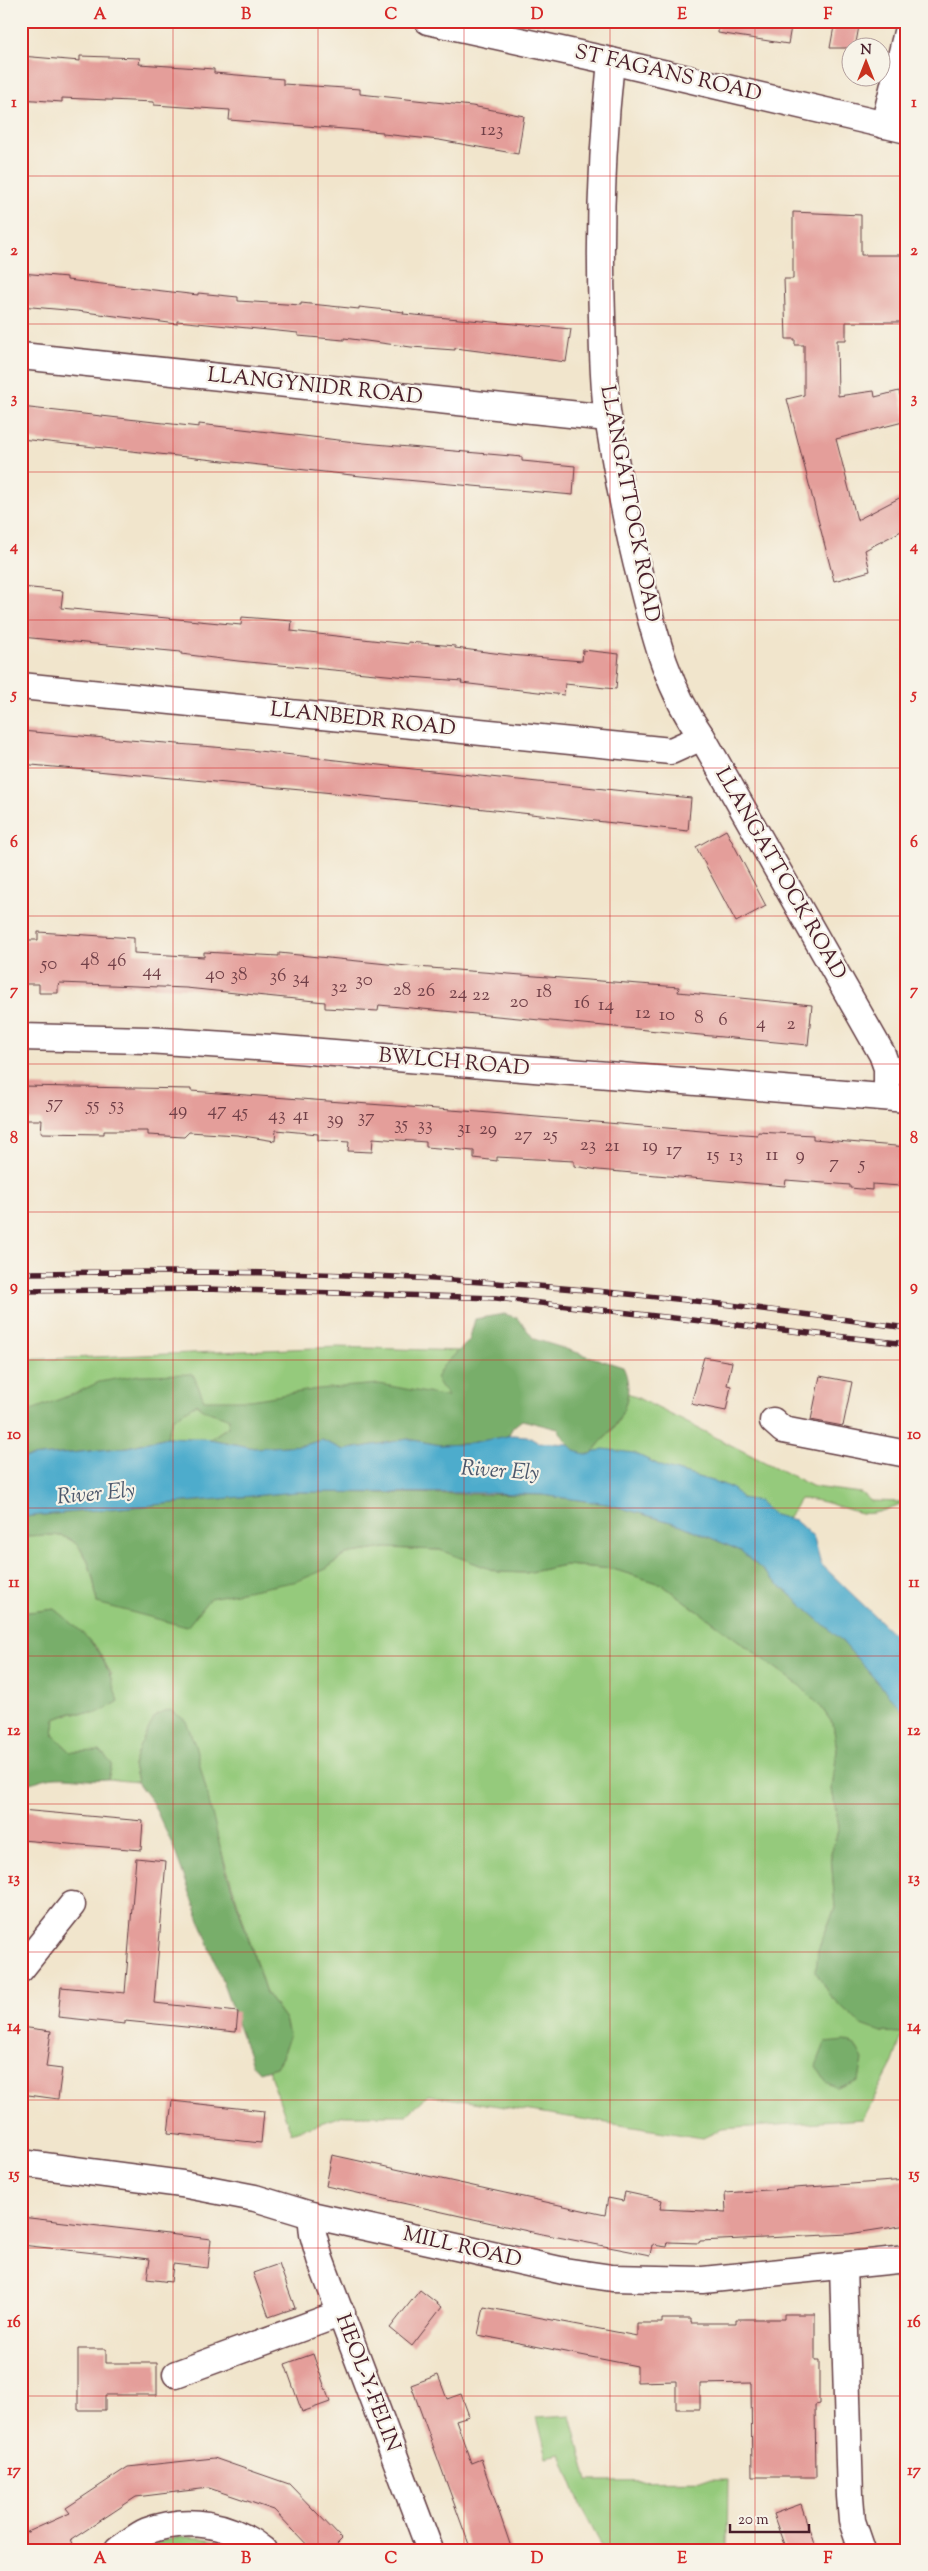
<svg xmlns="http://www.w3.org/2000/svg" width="928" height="2571" viewBox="0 0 928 2571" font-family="'Sorts Mill Goudy',serif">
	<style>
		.green { fill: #95ca7b; stroke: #707453 }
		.forest { fill: #78ae6b; stroke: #61664b }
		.water { fill: #4eaccc; stroke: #4c667c }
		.building { fill: #e49e9a }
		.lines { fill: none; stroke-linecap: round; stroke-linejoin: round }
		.minor-casing { stroke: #633d43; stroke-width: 29 }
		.minor { stroke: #fff; stroke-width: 26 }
		.rail-casing { stroke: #4a1f2b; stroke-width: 5.5 }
		.rail { stroke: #f7f3e8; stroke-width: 4; stroke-dasharray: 11; stroke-linecap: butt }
		.grid { fill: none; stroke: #d62828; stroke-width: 1; stroke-opacity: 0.55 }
		.labels { text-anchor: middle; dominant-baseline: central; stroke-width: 4.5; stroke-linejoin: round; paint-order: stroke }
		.number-label { font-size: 19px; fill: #703f47 }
		.street-label { font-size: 21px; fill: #4a1f2b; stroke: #f7f3e8 }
		.water-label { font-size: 22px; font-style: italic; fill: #4c576b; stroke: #f7f3e8 }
		.neatline { fill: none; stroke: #d62828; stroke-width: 2 }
		.grid-label { font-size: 16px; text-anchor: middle; font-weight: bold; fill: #d62828 }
	</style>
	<rect width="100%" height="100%" fill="#f7f3e8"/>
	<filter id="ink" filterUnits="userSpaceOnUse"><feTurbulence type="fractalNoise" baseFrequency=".02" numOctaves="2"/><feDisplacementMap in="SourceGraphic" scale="10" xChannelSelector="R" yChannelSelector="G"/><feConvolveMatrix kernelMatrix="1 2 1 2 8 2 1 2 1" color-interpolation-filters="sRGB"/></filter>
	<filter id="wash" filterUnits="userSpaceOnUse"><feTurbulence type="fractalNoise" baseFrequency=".0096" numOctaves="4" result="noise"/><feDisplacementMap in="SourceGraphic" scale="20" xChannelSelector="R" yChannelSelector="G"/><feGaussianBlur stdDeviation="1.12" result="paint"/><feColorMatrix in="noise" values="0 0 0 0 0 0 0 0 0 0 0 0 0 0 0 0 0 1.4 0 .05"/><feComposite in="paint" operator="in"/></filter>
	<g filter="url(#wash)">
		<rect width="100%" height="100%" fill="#f1e5cc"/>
		<!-- green -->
		<g class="green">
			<polygon points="338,1347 461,1351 462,1397 228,1427 210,1439 167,1437 172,1419 21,1422 21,1360"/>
			<path d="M628,1393l186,94 47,6 10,8 36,1c-14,4 -31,14 -46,11 -21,-5 -38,-14 -61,-14l-12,20 -14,-4 -16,-14 -17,-3 -8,-9 -11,-5 -59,-17 -29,-14h-41c6,-11 11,-13 18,-21 9,-12 14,-25 17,-39z"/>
			<path d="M21,1536c13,0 27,-2 39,0 29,5 34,45 37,67l113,-5 116,-29 20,-15 39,-6 55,2 59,22 27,1 39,-8 48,4 48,15 138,101 22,22 12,17 4,26 -5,39 7,38 -8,27 4,54 -17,42 63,82 22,1 -10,29 -30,57 -141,10 -19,9 -275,-43 -21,20h-63l-53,18 -23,-64 8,-2 6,-10 7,-21 -4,-17 -19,-26 -52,-165 -81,-63 4,17 -29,-3 4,-15 -41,-12 -18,-17 2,-16 16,-6h26l14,-39 -15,-27 -41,-38 -34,4z"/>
			<polygon points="571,2415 588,2481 728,2480 727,2550 604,2550 582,2509 561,2454 547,2457 537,2417"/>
			<path d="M181,2537c21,0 39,3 58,13h-97l20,-9z"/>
		</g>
		<!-- forest -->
		<g class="forest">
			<path d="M504,1314l14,4 16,21 89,28c11,22 2,47 -13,65 -6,8 -12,11 -17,21 -17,7 -27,-12 -35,-24l-36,-9 -9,7 -5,9 -43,8 -25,1 -32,-6 -64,11 -22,-10 -18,5 -50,3 -44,-9 18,-12 1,-8c-12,-6 -23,-5 -33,-15l-24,15 -5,18 -38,10 -108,11v-44l55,-21 23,-11 40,-7 54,-1 11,26h47l67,-11 61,-5 69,13 -12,-19 7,-12 26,-25 6,-22z"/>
			<path d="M296,1492l247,3 64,9 74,21 60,26 99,88 67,77v308l-4,9 -22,-1 -19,-7 -33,-30 -13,-23 2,-22 17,-42 -4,-54 8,-27 -7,-38 5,-39 -4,-26 -12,-17 -22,-22 -138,-101 -48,-15 -48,-4 -39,8 -28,-1 -58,-22 -55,-2 -39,6 -20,15 -28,12 -88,17 -23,29 -90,-24c-3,-23 -8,-62 -37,-67 -12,-2 -26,0 -39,0v-19z"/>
			<path d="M55,1609c37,30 51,45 63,93l-21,11h-26l-16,6 -2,16 18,17 29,-1 12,13 -4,15c-19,2 -34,-3 -52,-2 -11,0 -23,7 -35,7v-171z"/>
			<polygon points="171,1710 186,1721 195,1745 226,1870 266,1993 285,2019 289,2036 282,2057 276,2067 259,2072 252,2064 173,1846 152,1802 137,1782 133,1765 140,1745 156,1715"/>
			<polygon points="846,2041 855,2045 863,2060 859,2080 837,2088 826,2082 816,2066 825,2043"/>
		</g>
		<!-- water -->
		<polygon class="water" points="512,1435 527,1436 537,1442 568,1444 575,1451 588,1455 603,1449 634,1453 663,1467 722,1484 733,1489 741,1498 758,1501 774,1515 795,1520 814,1538 821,1564 907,1647 907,1716 840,1639 741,1551 681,1525 607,1504 543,1495 490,1493 296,1492 21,1517 22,1458 129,1447 167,1437 210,1439 254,1448 304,1445 322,1440 344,1450 408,1439 440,1445 465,1444"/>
		<g id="blocks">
			<!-- building -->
			<g class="building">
				<polygon points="719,21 792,21 788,44 718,33"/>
				<polygon points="835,21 860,21 855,48 830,48"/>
				<polygon points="21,56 80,61 80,56 140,58 139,64 214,69 214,73 283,79 283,84 360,89 360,94 472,106 524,116 518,154 439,140 383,134 383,132 229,120 230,110 154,105 154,102 62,98 62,102 21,99"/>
				<polygon points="793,212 861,215 861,255 907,255 907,322 846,322 846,340 837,340 838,396 874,391 875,397 899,391 907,421 836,439 857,520 907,494 907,528 865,550 870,571 834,581 787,399 804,395 804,345 795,345 795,339 786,339 784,279 793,279"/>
				<polygon points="21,273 67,277 67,280 198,295 198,293 238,297 238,301 301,305 301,303 359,309 359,307 404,312 403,314 571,329 566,362 455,348 455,350 411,347 344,338 344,340 298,336 298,333 177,321 177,324 77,311 21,306"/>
				<polygon points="21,407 199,427 199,424 364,443 522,457 522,461 575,466 573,495 361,476 21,439"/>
				<polygon points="21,587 63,591 61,608 241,625 242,617 292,621 291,631 408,644 408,642 455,646 455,648 510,655 582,661 583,650 619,654 616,689 565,684 564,695 461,683 462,681 397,676 238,661 181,654 181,652 21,637"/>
				<polygon points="21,731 250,750 413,769 691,798 688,831 355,795 21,764"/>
				<polygon points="726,830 766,906 736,922 696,847"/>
				<polygon points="38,932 134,938 134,953 204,957 204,952 279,956 279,953 417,967 679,987 678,992 812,1005 808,1045 379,1005 378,1011 325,1008 325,1002 186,988 60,983 58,985 58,993 39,993 39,984 21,984 21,940 38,940"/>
				<polygon points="21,1086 191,1089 191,1091 478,1112 702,1131 758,1135 758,1132 813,1135 813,1139 907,1147 907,1181 900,1181 900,1186 872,1184 872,1190 850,1188 850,1185 786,1180 785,1186 598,1170 574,1166 574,1161 497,1157 497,1161 474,1158 474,1151 426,1147 426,1142 373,1138 372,1152 348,1151 349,1142 318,1140 318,1134 276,1130 275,1141 237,1135 189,1132 184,1137 148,1135 148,1131 104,1131 104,1134 41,1133 42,1120 21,1120"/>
				<polygon points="704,1357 732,1362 727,1385 731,1386 726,1411 691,1404"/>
				<polygon points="820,1376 852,1382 843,1426 811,1420"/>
				<polygon points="21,1810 143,1821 141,1850 21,1840"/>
				<polygon points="136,1858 166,1861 154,2003 238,2012 236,2032 125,2021 125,2024 58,2017 61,1987 125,1993"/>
				<polygon points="21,2027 51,2031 46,2067 62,2069 58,2099 21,2094"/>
				<polygon points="172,2101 264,2111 261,2143 168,2133"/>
				<polygon points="332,2155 605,2215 608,2198 623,2201 625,2192 662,2200 660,2209 726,2212 725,2193 907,2180 907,2225 849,2234 700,2241 699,2243 668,2242 667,2247 652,2245 650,2255 532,2232 326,2186"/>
				<polygon points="21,2217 211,2239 208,2268 173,2264 171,2282 147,2279 150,2259 21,2245"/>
				<polygon points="279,2264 295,2308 269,2317 253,2273"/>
				<polygon points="420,2290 442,2307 412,2346 390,2328"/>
				<polygon points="484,2307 637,2336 637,2323 662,2323 662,2319 691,2319 691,2323 736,2323 736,2319 784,2319 784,2314 815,2314 815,2361 819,2361 819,2404 815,2405 816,2477 752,2477 751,2383 700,2384 700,2409 676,2409 676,2381 637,2382 637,2366 478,2335"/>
				<polygon points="78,2349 106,2349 106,2363 157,2363 157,2395 105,2395 105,2410 78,2410"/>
				<polygon points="313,2354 330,2402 302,2412 285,2364"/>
				<polygon points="438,2375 447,2399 461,2394 469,2416 456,2420 471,2463 481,2459 512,2550 471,2550 411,2385"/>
				<polygon points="214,2458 289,2484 342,2539 331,2550 312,2550 274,2510 209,2488 136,2497 71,2540 73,2545 62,2550 21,2550 21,2535 70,2513 66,2508 128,2467"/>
				<polygon points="801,2504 809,2529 816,2550 786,2550 773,2514"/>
			</g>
		</g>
	</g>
	<g filter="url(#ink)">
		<use href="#blocks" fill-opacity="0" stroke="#633d43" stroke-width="1"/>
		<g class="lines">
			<defs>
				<g id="minor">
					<polyline points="428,21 611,61 907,130"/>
					<path d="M611,61c-9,85 -12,170 -9,256 1,34 1,68 6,101 9,55 19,110 33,163 14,56 27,109 61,156l180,317 5,14v29"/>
					<polyline points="884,125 907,32"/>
					<polyline points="21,356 608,418"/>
					<polyline points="21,686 671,751 702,737"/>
					<polyline points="21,1037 147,1040 272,1048 907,1099"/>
					<polyline points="773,1421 783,1430 907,1454"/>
					<polyline points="21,1969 72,1905"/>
					<polyline points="21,2163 182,2184 255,2198 311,2215 452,2246 564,2271 612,2278 703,2280 907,2259"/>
					<polyline points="311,2215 313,2234 320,2259 430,2550"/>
					<polyline points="843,2266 850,2496 852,2521 862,2550"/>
					<polyline points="176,2374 342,2313"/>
					<path d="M118,2550c9,-6 19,-15 29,-19 40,-15 83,-8 116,19"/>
				</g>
			</defs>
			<!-- minor casing -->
			<use href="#minor" class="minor-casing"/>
			<!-- minor -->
			<use href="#minor" class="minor"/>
			<defs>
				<g id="rail">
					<path d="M21,1273c125,-2 250,-2 375,4 171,8 342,27 511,51"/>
					<polyline points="21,1291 206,1289 496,1298 907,1344"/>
				</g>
			</defs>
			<!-- rail casing -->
			<use href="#rail" class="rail-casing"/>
			<!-- rail -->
			<use href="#rail" class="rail"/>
		</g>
	</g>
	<!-- grid -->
	<path class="grid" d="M173,21v2529M318,21v2529M464,21v2529M610,21v2529M755,21v2529M21,176h886M21,324h886M21,472h886M21,620h886M21,768h886M21,916h886M21,1064h886M21,1212h886M21,1360h886M21,1508h886M21,1656h886M21,1804h886M21,1952h886M21,2100h886M21,2248h886M21,2396h886"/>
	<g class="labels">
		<!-- number labels -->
		<g class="number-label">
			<text x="492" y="130">123</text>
			<text x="90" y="960">48</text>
			<text x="117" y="961">46</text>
			<text x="49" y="964">50</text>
			<text x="152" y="971">44</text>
			<text x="215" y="974">40</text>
			<text x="239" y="975">38</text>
			<text x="278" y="976">36</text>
			<text x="301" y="978">34</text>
			<text x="364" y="980">30</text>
			<text x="339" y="987">32</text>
			<text x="402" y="990">28</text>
			<text x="426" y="991">26</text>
			<text x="544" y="992">18</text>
			<text x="458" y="993">24</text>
			<text x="481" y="995">22</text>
			<text x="519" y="1002">20</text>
			<text x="582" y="1003">16</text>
			<text x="606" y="1005">14</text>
			<text x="643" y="1013">12</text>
			<text x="667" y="1015">10</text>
			<text x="699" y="1018">8</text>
			<text x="723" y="1020">6</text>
			<text x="761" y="1023">4</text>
			<text x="791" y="1024">2</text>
			<text x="55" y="1103">57</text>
			<text x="93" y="1105">55</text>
			<text x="117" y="1105">53</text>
			<text x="178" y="1110">49</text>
			<text x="217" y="1110">47</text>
			<text x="240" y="1112">45</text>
			<text x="277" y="1115">43</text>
			<text x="301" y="1115">41</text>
			<text x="366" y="1117">37</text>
			<text x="335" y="1119">39</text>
			<text x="401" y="1124">35</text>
			<text x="425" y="1125">33</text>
			<text x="464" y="1128">31</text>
			<text x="488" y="1129">29</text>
			<text x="523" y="1135">27</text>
			<text x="550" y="1135">25</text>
			<text x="588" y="1145">23</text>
			<text x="612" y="1146">21</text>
			<text x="650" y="1146">19</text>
			<text x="674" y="1150">17</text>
			<text x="713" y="1155">15</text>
			<text x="772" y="1155">11</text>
			<text x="800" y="1155">9</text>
			<text x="736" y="1156">13</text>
			<text x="834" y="1163">7</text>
			<text x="862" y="1164">5</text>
		</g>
		<!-- street labels -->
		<g class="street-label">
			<text transform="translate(668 74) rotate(13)">ST FAGANS ROAD</text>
			<text transform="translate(315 387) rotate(6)">LLANGYNIDR ROAD</text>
			<text transform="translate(629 504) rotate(79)">LLANGATTOCK ROAD</text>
			<text transform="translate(363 720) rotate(6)">LLANBEDR ROAD</text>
			<text transform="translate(780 874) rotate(60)">LLANGATTOCK ROAD</text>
			<text transform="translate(454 1063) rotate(5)">BWLCH ROAD</text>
			<text transform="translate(462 2248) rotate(13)">MILL ROAD</text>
			<text transform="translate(367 2383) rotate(69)">HEOL-Y-FELIN</text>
		</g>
		<!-- water labels -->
		<g class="water-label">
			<text transform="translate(500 1472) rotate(4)">River Ely</text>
			<text transform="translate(96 1495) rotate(-5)">River Ely</text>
		</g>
	</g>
	<!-- margin -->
	<rect width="928" height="2571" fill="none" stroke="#f7f3e8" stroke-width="55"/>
	<!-- north arrow -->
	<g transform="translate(866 62)"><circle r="24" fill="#f7f3e8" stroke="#b29e9c"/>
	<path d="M0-4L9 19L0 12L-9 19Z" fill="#c8321e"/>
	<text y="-8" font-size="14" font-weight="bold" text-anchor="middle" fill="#4a1f2b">N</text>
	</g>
	<!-- scale -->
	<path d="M730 2524v8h79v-8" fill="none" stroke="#4a1f2b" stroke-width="2.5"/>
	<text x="738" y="2524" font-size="15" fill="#4a1f2b" stroke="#f7f3e8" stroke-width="4" paint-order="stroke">20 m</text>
	<rect x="28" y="28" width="872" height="2516" class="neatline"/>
	<g class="grid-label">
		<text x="100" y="19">A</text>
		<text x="246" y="19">B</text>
		<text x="391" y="19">C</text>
		<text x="537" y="19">D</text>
		<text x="682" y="19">E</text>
		<text x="828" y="19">F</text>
		<text x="14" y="107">1</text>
		<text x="914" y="107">1</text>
		<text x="14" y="255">2</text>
		<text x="914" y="255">2</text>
		<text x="14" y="403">3</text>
		<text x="914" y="403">3</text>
		<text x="14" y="551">4</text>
		<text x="914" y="551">4</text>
		<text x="14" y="699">5</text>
		<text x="914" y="699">5</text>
		<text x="14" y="847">6</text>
		<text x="914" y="847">6</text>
		<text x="14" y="995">7</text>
		<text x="914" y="995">7</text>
		<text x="14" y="1143">8</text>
		<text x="914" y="1143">8</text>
		<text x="14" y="1291">9</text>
		<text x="914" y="1291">9</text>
		<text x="14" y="1439">10</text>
		<text x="914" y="1439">10</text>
		<text x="14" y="1587">11</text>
		<text x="914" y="1587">11</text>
		<text x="14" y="1735">12</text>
		<text x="914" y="1735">12</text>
		<text x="14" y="1883">13</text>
		<text x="914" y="1883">13</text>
		<text x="14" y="2031">14</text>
		<text x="914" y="2031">14</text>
		<text x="14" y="2179">15</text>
		<text x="914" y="2179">15</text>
		<text x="14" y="2327">16</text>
		<text x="914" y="2327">16</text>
		<text x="14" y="2475">17</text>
		<text x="914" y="2475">17</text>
		<text x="100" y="2563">A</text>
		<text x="246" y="2563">B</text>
		<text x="391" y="2563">C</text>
		<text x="537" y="2563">D</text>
		<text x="682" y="2563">E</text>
		<text x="828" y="2563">F</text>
	</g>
</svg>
